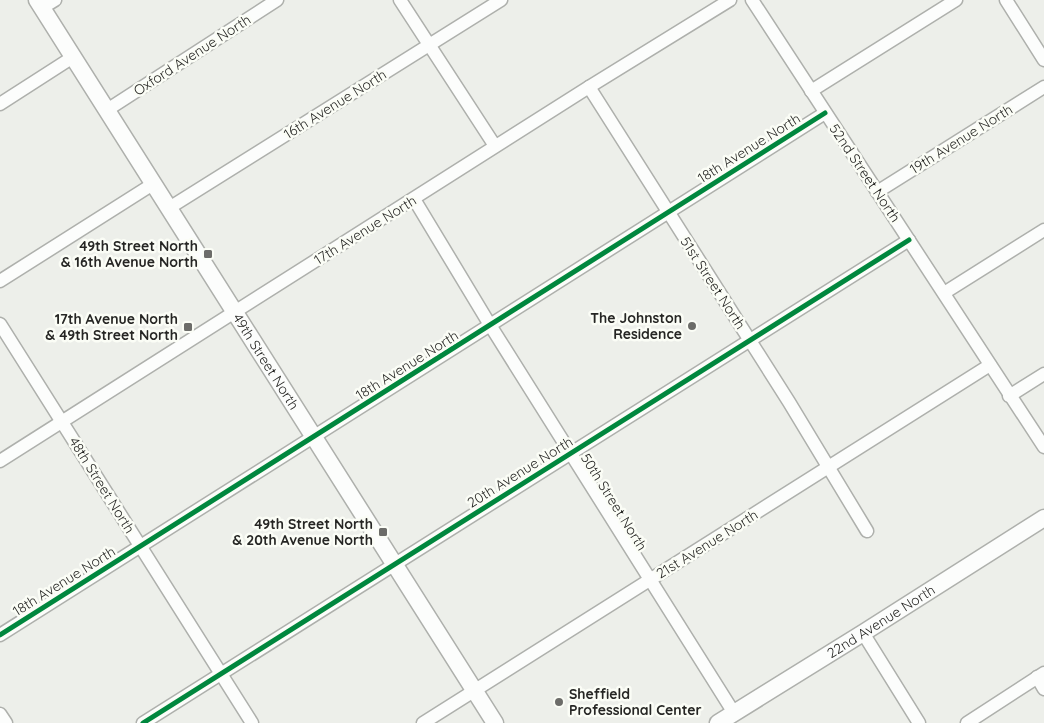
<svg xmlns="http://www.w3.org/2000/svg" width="1044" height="723" viewBox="0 0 1044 723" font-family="Quicksand,sans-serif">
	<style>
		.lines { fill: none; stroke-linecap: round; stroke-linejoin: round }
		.minor-casing { stroke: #aeb0ac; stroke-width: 15 }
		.major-casing { stroke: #aeb0ac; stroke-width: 19 }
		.minor { stroke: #fcfdfc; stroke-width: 12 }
		.major { stroke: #fcfdfc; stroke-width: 16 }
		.cycleway-casing { stroke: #fbfdf6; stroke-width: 8 }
		.cycleway { stroke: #00873e; stroke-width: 5 }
		.poi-dot { fill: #6c6c69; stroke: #fbfdf6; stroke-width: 2 }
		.labels { text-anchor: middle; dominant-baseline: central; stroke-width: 5; stroke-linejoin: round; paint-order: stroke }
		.street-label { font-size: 14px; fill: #262624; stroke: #fbfdf6 }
		.poi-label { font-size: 14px; font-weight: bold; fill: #262624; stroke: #fbfdf6; text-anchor: end }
	</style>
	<rect width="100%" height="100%" fill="#edefea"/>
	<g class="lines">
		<defs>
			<g id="minor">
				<polyline points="400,0 495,146"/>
				<polyline points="752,0 1044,447"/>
				<polyline points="1006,0 1044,60"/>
				<polyline points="42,8 55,0"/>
				<polyline points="589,87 789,402 867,531"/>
				<polyline points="811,91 956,0"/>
				<polyline points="0,104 73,57"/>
				<polyline points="107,110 277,0"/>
				<polyline points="877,192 1044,87"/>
				<polyline points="414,199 490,325 734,713"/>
				<polyline points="169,208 501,0"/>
				<polyline points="0,281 153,184"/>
				<polyline points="944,293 1044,230"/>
				<polyline points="0,324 252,723"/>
				<polyline points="1009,396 1044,374"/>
				<polyline points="0,461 589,87 730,0"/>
				<polyline points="863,633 919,723"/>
				<polyline points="0,635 825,113"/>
				<polyline points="1037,677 1044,689"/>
				<polyline points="0,714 6,723"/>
				<polyline points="143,723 909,240"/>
				<polyline points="423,723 990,365"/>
				<polyline points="967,723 1044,673"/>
			</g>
			<g id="major">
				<path id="s1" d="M37,0l458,723"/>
				<path id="s2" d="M718,723l145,-90 181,-115"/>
			</g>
		</defs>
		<!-- minor casing -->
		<use href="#minor" class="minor-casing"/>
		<!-- major casing -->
		<use href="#major" class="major-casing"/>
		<!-- minor -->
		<use href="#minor" class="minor"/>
		<!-- major -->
		<use href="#major" class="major"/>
		<defs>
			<g id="cycleway">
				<polyline points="0,635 825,113"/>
				<polyline points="143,723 909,240"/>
			</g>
		</defs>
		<!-- cycleway casing -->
		<use href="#cycleway" class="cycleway-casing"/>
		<!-- cycleway -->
		<use href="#cycleway" class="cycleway"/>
	</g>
	<!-- markers -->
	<g class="poi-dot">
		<rect x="203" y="249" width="10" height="10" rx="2.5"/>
		<circle cx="692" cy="326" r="5"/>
		<rect x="183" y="322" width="10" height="10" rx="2.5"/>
		<rect x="378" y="527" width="10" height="10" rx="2.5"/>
		<circle cx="559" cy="702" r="5"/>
	</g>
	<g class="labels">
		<!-- street labels -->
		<g class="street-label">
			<text transform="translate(192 55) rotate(-33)">Oxford Avenue North</text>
			<text transform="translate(335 104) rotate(-32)">16th Avenue North</text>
			<text transform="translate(961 139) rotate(-32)">19th Avenue North</text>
			<text transform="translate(749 148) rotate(-32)">18th Avenue North</text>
			<text transform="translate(865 173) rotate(56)">52nd Street North</text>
			<text transform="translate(365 230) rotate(-32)">17th Avenue North</text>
			<text transform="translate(713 283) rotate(57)">51st Street North</text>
			<text stroke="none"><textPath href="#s1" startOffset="428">49th Street North</textPath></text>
			<text transform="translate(407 365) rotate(-32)">18th Avenue North</text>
			<text transform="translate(520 472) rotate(-32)">20th Avenue North</text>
			<text transform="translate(102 485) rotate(58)">48th Street North</text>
			<text transform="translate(614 502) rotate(58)">50th Street North</text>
			<text transform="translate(707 544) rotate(-32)">21st Avenue North</text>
			<text transform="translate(64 581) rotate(-32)">18th Avenue North</text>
			<text stroke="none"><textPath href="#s2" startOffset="192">22nd Avenue North</textPath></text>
		</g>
		<!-- poi labels -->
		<g class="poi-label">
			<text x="198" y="246">49th Street North<tspan x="198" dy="16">&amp; 16th Avenue North</tspan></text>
			<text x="682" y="318">The Johnston<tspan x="682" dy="16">Residence</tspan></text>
			<text x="178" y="319">17th Avenue North<tspan x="178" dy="16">&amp; 49th Street North</tspan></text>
			<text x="373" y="524">49th Street North<tspan x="373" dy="16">&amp; 20th Avenue North</tspan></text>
			<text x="569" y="694" text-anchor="start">Sheffield<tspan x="569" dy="16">Professional Center</tspan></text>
		</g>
	</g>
</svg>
